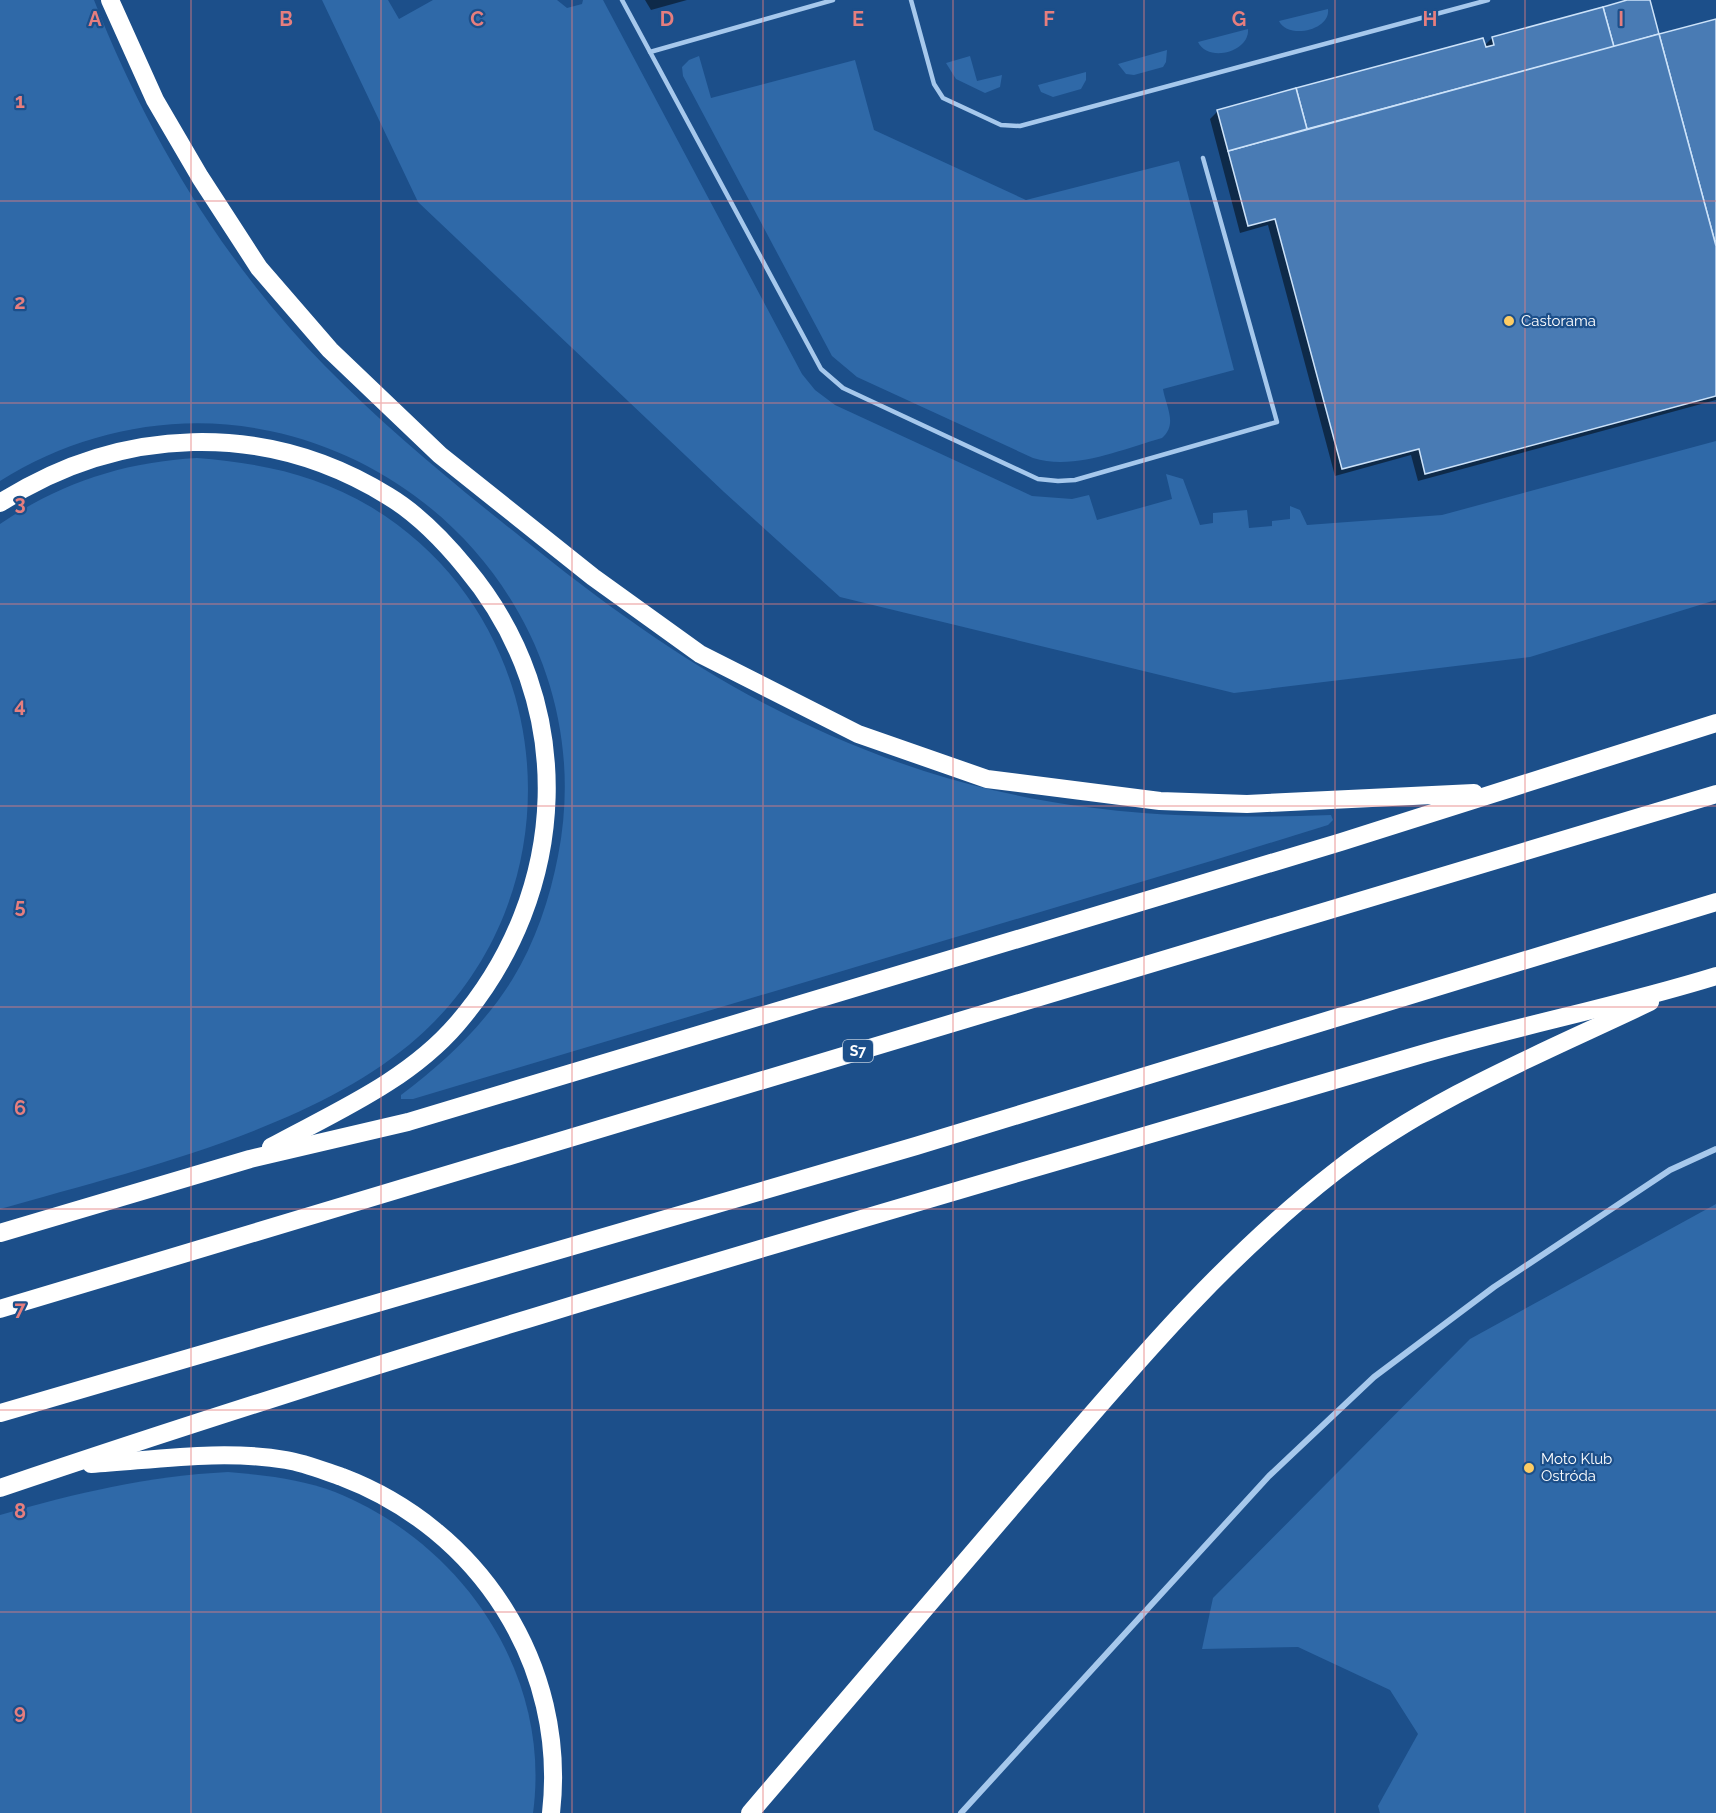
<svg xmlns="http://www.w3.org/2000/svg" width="1716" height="1813" viewBox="0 0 1716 1813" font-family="Raleway,sans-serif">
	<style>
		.green { fill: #2f69a8 }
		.shadow { fill: #0007 }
		.building { fill: #497bb4; stroke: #cce2f9; stroke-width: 1.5 }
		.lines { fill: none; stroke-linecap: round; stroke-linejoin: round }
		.lane { stroke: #a6c8ec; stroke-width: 4.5 }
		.street { stroke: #a6c8ec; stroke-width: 6 }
		.highway { stroke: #fff; stroke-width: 18 }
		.grid { fill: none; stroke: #e67e7e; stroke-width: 1.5; stroke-opacity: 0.55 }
		.poi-dot { fill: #fdcc64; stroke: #1c4f8a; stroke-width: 2 }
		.labels { text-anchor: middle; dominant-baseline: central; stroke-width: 4.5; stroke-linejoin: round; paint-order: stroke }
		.shield { fill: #1c4f8a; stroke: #bbcadc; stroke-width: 1.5 }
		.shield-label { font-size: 14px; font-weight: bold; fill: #fff }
		.poi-label { font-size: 15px; fill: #fff; stroke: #1c4f8a; text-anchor: start }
		.grid-label { font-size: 20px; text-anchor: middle; font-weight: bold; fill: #e67e7e; stroke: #1c4f8a; stroke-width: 4.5; stroke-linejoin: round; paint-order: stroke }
	</style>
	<rect width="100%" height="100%" fill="#1c4f8a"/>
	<!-- green -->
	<g class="green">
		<path d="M0,0h94c53,135 129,262 231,366 61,62 129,118 197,172 128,103 243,181 402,233 138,44 264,49 407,44l2,5 -5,5 -107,33 -808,241h-12v-4c44,-33 82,-69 111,-115 23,-37 38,-82 46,-124 39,-197 -94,-384 -288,-425 -93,-20 -190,0 -270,50z"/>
		<polygon points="322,0 388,0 399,19 433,0 557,0 567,8 582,4 583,0 603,0 802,374 815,390 835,405 1032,496 1072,499 1089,495 1097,520 1172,499 1166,474 1183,479 1200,525 1213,523 1213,513 1247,510 1249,528 1272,526 1272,521 1290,519 1290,506 1300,510 1307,525 1442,515 1716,441 1716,600 1530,657 1234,693 840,597 724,492 418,202"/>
		<path d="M1328,9c3,21 -40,31 -49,12z"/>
		<path d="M1248,29c2,23 -40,34 -50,13z"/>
		<polygon points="1167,50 1166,62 1163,67 1134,75 1126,74 1118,64"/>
		<path d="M699,56l12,42 144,-38 19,70 152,70 153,-39 55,209 -71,19c3,18 15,35 -1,49 -40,11 -88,33 -129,20l-176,-81 -25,-21 -149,-280 -1,-9 7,-7z"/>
		<polygon points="970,56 977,81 1002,75 1000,87 985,93 956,79 946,63"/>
		<polygon points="1086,72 1086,80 1081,89 1053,97 1041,92 1038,85"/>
		<path d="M197,458c62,5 119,16 174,49 189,114 211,385 46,531 -104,92 -285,133 -417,171v-685c60,-41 124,-62 197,-66z"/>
		<polygon points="1716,1204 1716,1813 1380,1813 1378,1806 1418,1734 1390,1690 1298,1647 1202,1649 1213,1598 1470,1339"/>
		<path d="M228,1472c36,3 73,7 107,20 127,51 217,182 198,321h-533v-298c76,-22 149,-39 228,-43z"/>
	</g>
	<!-- shadow -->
	<g class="shadow">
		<polygon points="645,0 687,0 651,10"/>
		<polygon points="1633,0 1649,0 1658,36 1716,21 1716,400 1418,481 1411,455 1335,476 1268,225 1240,233 1210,119 1218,111 1484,46 1492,38"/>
	</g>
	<!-- building -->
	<g class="building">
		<polygon points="1627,0 1650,0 1659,34 1614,47 1603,7"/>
		<polygon points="1603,7 1614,47 1307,129 1296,88 1483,38 1486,47 1494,45 1492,37"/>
		<polygon points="1716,19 1716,246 1659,34"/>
		<polygon points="1659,34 1716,246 1716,396 1425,474 1419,449 1342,469 1275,219 1248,226 1228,151"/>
		<polygon points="1296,88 1307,129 1228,151 1217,110"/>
	</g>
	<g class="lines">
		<!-- lane -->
		<g class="lane">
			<polyline points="622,0 821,369 843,388 1038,479 1058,481 1075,480 1277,422 1203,158"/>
			<polyline points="911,0 934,84 943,98 1001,125 1020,126 1488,0"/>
			<polyline points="650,52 833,0"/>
		</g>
		<!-- street -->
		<polyline class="street" points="961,1813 1269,1476 1374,1377 1494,1287 1670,1170 1716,1149"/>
		<!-- highway -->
		<g class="highway">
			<polyline points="110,0 155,100 200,177 259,268 330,350 440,455 593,577 700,654 858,734 987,779 1160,801 1247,804 1474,793"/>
			<path d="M0,503c120,-77 265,-83 388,-7 30,18 56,45 78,72 113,135 105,324 -9,456 -49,57 -122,88 -186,123"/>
			<polyline points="0,1233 250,1159 408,1122 1341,842 1716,723"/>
			<polyline points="0,1309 1716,794"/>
			<polyline points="0,1413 916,1146 1716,902"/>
			<path d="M91,1464c64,-4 131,-15 195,-4 19,3 38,11 56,17 137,52 226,188 209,336"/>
			<path d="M0,1488c466,-158 940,-291 1412,-431 100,-30 204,-50 304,-81"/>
			<path d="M750,1813c95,-111 190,-222 285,-333 94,-109 186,-220 301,-309 94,-73 207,-118 314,-169"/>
		</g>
	</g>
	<!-- grid -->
	<path class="grid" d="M191,0v1813M381,0v1813M572,0v1813M763,0v1813M953,0v1813M1144,0v1813M1335,0v1813M1525,0v1813M0,201h1716M0,403h1716M0,604h1716M0,806h1716M0,1007h1716M0,1209h1716M0,1410h1716M0,1612h1716"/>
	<!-- markers -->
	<g class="poi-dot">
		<circle cx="1509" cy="321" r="6"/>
		<circle cx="1529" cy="1468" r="6"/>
	</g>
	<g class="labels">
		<!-- shield labels -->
		<rect class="shield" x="843" y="1040" width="30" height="22" rx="4.5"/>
		<g class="shield-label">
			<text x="858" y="1051">S7</text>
		</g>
		<!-- poi labels -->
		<g class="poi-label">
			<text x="1521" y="321">Castorama</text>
			<text x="1541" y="1459">Moto Klub<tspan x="1541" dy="17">Ostróda</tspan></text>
		</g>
	</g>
	<g class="grid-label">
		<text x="95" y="26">A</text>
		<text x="286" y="26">B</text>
		<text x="477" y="26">C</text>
		<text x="667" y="26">D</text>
		<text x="858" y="26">E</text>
		<text x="1049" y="26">F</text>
		<text x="1239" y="26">G</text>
		<text x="1430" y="26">H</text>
		<text x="1621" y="26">I</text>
		<text x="20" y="108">1</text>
		<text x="20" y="309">2</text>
		<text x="20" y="510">3</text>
		<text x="20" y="712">4</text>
		<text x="20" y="913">5</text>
		<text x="20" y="1115">6</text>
		<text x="20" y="1316">7</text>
		<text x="20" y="1518">8</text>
		<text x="20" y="1719">9</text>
	</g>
</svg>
